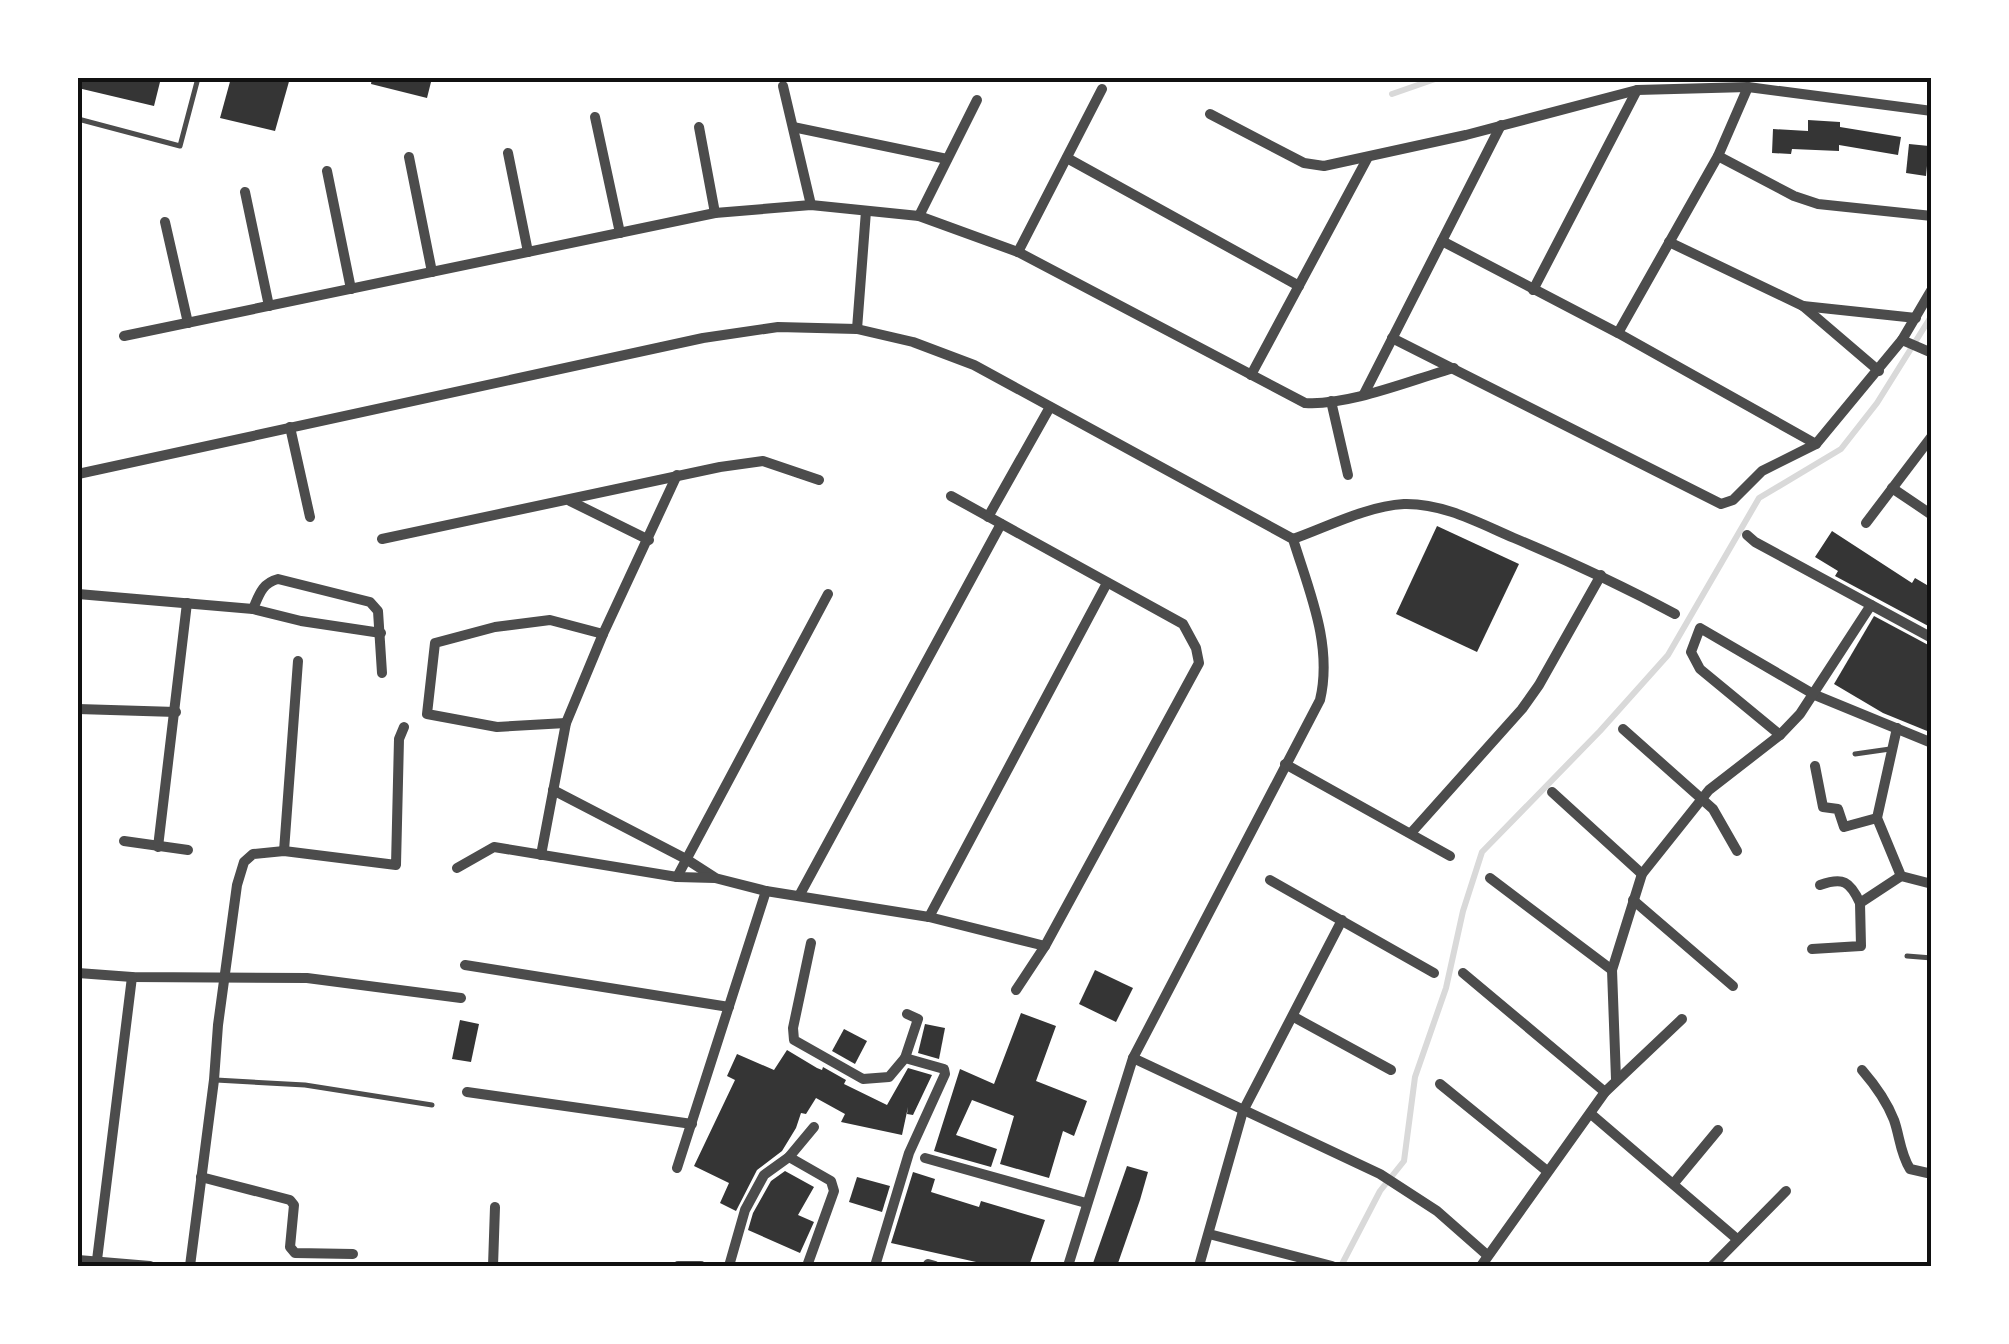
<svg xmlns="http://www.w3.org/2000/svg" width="2009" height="1344" viewBox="0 0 2009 1344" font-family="'Asap Condensed',sans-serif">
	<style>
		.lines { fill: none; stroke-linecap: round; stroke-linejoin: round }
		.stream { stroke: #d9d9d9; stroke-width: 6 }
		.building { fill: #353535 }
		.service { stroke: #4c4c4c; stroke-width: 5 }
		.minor { stroke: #4c4c4c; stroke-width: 10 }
		.neatline { fill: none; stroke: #111; stroke-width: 4 }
	</style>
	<rect width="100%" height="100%" fill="#fff"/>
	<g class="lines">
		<!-- stream -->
		<g class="stream">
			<polyline points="1392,94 1438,78"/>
			<polyline points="1341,1266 1380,1191 1404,1161 1415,1077 1446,988 1463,911 1482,852 1600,731 1668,655 1759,498 1841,449 1877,403 1932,315"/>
		</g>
	</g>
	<!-- building -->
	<g class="building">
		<polygon points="78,78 161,78 154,106 78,88"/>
		<polygon points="231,78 290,78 275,131 220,118"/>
		<polygon points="372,78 432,78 427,98 371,84"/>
		<polygon points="1808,120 1840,122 1840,127 1901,137 1898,155 1839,145 1839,151 1792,149 1791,154 1772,153 1773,129 1808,131"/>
		<polygon points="1909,144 1929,146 1926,176 1906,173"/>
		<polygon points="1437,526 1519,564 1477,652 1396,614"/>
		<polygon points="1832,531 1912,583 1915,578 1932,588 1932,628 1835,576 1838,571 1815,557"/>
		<polygon points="1874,616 1932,647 1932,733 1883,713 1834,684"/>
		<polygon points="1095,970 1133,988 1116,1022 1079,1004"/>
		<polygon points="1021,1013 1056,1026 1036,1081 1087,1101 1074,1136 1063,1131 1049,1178 1000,1164 1014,1116 972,1100 956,1135 997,1149 991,1167 934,1151 960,1069 994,1084"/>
		<polygon points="460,1020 479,1024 471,1062 452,1059"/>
		<polygon points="925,1024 945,1028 939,1059 918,1053"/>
		<polygon points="844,1029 867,1041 855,1064 832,1051"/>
		<polygon points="787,1050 817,1068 822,1070 823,1067 846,1080 844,1084 887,1105 908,1068 932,1075 913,1115 907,1114 908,1107 902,1135 841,1122 845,1114 816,1098 806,1114 801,1113 796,1128 782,1151 757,1170 736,1211 720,1203 729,1183 694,1166 735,1080 727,1076 737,1054 774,1070"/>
		<polygon points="1127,1166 1148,1172 1140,1200 1117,1266 1092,1266"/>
		<polygon points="785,1171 814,1187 798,1215 814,1222 800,1253 748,1230 753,1213 771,1181"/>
		<polygon points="913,1172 935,1179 931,1192 979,1207 981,1201 1045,1220 1029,1266 994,1266 891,1243"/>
		<polygon points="857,1177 890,1186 882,1212 849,1202"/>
	</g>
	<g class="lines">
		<!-- service -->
		<g class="service">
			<polyline points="78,119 180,146 198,78"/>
			<polyline points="1855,754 1890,749"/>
			<polyline points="1907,956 1932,958"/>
			<polyline points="216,1080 305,1085 432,1105"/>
		</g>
		<!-- minor -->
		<g class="minor">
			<polyline points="783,86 811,205"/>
			<polyline points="1210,114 1304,163 1324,166 1466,135 1637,90 1748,87 1932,111"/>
			<polyline points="595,117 620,233"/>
			<polyline points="699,127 715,213"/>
			<polyline points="793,127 947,159"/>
			<polyline points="508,153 528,252"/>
			<polyline points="1718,156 1794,196 1818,204 1932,216"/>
			<polyline points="409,157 432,272"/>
			<polyline points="1067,158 1299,286"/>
			<polyline points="327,171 351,289"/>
			<polyline points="245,192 269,306"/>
			<polyline points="919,216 977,100"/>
			<polyline points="165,222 188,323"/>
			<polyline points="1442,241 1618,333 1816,444"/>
			<polyline points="1669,242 1803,306 1879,371"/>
			<polyline points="1018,252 1102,89"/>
			<polyline points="1533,290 1637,90"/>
			<polyline points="1803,306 1916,318"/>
			<polyline points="857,329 866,211"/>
			<polyline points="1618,333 1718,156 1748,87"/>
			<path d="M124,336l591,-123 96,-8 108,11 99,36 287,151c44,3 106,-23 149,-35"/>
			<polyline points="1392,338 1721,504 1733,500 1762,471 1816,444 1902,340 1932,289"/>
			<polyline points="1902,340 1932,353"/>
			<polyline points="1251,375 1367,159"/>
			<polyline points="1364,394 1501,125"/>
			<polyline points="1331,401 1348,475"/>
			<polyline points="290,427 310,517"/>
			<path d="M78,474l625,-136 75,-11 79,2 56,13 61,23 319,174c16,52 40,106 27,161l-187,358 -65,208"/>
			<polyline points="1892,488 1932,515"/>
			<polyline points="951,496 1183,624 1196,648 1199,663 1045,946 1016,990"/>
			<polyline points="570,501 649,540"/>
			<polyline points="988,517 1050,407"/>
			<polyline points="1866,523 1932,436"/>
			<polyline points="1747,535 1755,542 1932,638"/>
			<polyline points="382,539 720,467 763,461 819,480"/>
			<path d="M1293,539c34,-12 74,-33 111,-35 39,-1 75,19 110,34 55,23 109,48 161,76"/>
			<polyline points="78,594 253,609 301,621 381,633"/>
			<path d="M253,609c6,-14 9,-26 25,-30l92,23 8,9 4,62"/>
			<polyline points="78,709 176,712"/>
			<polyline points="566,723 497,727 427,714 435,643 495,627 550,620 603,634"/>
			<polyline points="1897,728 1877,818 1901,876 1932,884"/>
			<polyline points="1623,729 1713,809 1737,851"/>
			<polyline points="1780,735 1700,669 1691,652 1700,628 1815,695 1932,743"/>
			<polyline points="1285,764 1450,856"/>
			<polyline points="1815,766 1823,807 1838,809 1844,827 1877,818"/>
			<polyline points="553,790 686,859 714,877"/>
			<polyline points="1552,792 1642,874"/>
			<polyline points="1411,833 1522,709 1539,685 1601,575"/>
			<polyline points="124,841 188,850"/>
			<polyline points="158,847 187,603"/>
			<polyline points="284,851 298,661"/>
			<polyline points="541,855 566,723 603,634 677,475"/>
			<polyline points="457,868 494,847 677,877 715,878 766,891 929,917 1045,946"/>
			<polyline points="677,877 828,594"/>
			<polyline points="1490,878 1612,970"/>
			<polyline points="1270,880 1434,973"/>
			<path d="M1820,885c23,-8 30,-4 40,18"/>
			<polyline points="799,896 1001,524"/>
			<polyline points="1633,900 1733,986"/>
			<polyline points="929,917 1107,583"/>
			<polyline points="811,943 793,1028 794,1040 863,1079 889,1077 905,1058 944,1069 945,1074 909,1153 875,1266"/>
			<polyline points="1812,949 1861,946 1860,903 1901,876"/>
			<polyline points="465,965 729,1007"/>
			<polyline points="78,973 132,977 307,978 461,998"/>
			<polyline points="1463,973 1605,1092"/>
			<polyline points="1294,1017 1391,1070"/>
			<polyline points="905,1058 918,1019 907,1014"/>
			<polyline points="1133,1058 1380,1174 1437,1211 1487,1255"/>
			<path d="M1862,1070c13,15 25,32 32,50 6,17 6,33 16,49l22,5"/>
			<polyline points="1616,1079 1612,970 1642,874 1709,790 1780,735 1800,714 1871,605"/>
			<polyline points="1440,1084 1547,1171"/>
			<polyline points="467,1092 692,1124"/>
			<polyline points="1591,1114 1737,1239"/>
			<polyline points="789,1157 831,1181 834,1191 807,1266"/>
			<polyline points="925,1158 1086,1203"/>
			<polyline points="677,1168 766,891"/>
			<polyline points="201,1177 290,1200 294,1205 290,1247 295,1253 353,1254"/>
			<polyline points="1674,1183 1718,1130"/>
			<polyline points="1209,1234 1332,1266"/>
			<polyline points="78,1260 150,1266"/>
			<polyline points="97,1260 132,977"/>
			<polyline points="928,1264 935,1266"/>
			<polyline points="190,1266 214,1080 218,1025 237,885 244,862 253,854 284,851 396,865 399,739 404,727"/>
			<polyline points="493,1266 495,1207"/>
			<polyline points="678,1266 701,1266"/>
			<polyline points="729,1266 745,1210 764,1175 789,1157 814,1127"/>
			<polyline points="1199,1266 1243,1111 1342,920"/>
			<polyline points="1481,1266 1605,1092 1682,1019"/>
			<polyline points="1712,1266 1786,1191"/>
		</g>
	</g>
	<!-- border -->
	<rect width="2009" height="1344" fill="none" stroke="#ffffff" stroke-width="160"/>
	<rect x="80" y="80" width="1849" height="1184" class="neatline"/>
</svg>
